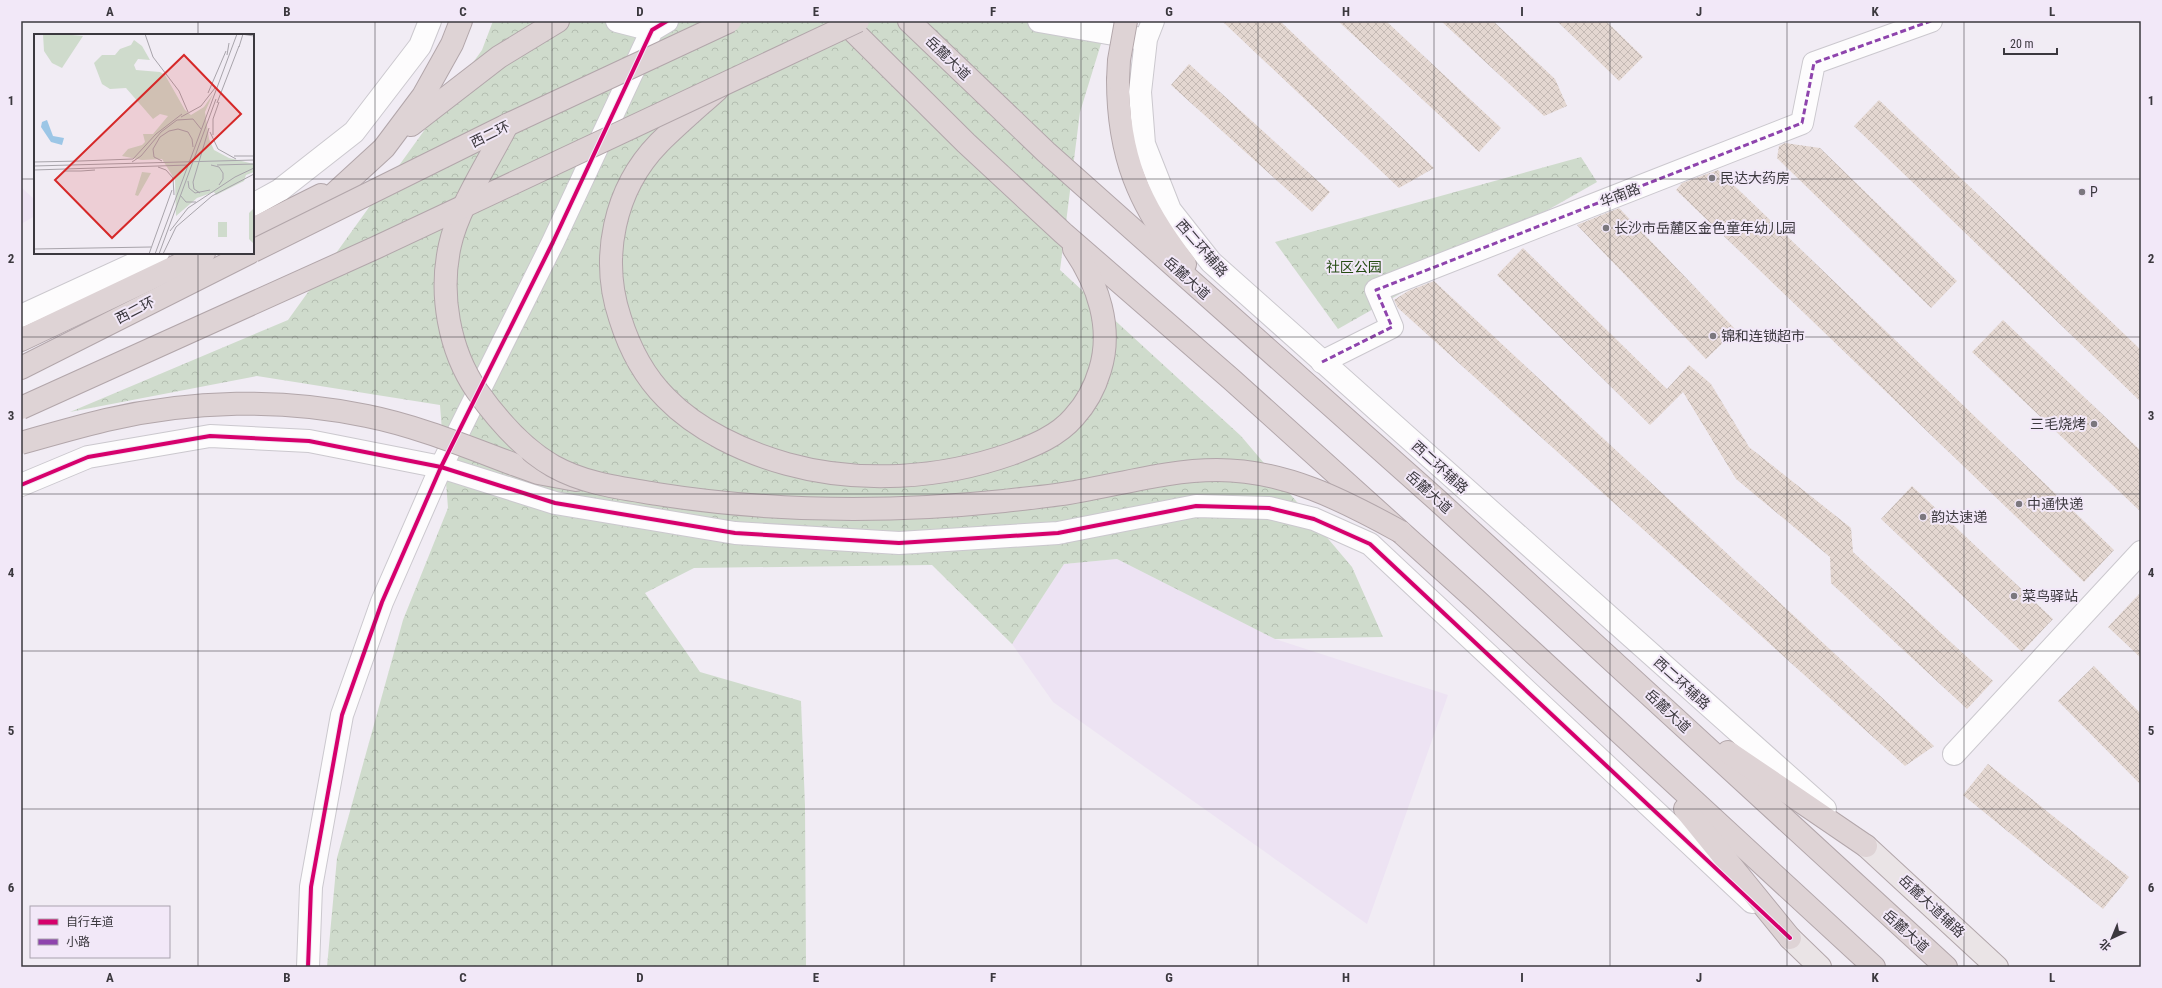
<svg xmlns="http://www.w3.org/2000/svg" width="2162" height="988" viewBox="0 0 2162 988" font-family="'Roboto Condensed','Noto Sans SC',sans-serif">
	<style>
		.built { fill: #ede3f3 }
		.forest { fill: url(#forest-crowns) }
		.building { fill: url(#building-cross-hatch) }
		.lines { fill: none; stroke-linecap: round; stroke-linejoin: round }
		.minor-casing { stroke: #cbc8ce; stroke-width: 24 }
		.major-casing { stroke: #b2a6aa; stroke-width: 24 }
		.highway-casing { stroke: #b2a6aa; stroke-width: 24 }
		.minor { stroke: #fdfcfd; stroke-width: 22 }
		.major { stroke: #eae4e6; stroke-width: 22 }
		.highway { stroke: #ded3d5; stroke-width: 22 }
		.highway-bridge-casing { stroke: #b2a6aa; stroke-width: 24; stroke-linecap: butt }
		.highway-bridge { stroke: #ded3d5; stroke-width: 22 }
		.quiet { stroke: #8e44ad; stroke-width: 3; stroke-dasharray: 6 3; stroke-linecap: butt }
		.cycleway-casing { stroke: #f2e8f8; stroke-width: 6 }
		.cycleway { stroke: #d6006c; stroke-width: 4 }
		.grid { fill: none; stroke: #3b383e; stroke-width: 1; stroke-opacity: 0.55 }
		.poi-dot { fill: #7b777e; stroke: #f2e8f8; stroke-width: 1.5 }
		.labels { text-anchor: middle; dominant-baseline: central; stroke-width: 4; stroke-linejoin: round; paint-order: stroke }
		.street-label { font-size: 14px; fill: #3b383e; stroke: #f2e8f8 }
		.poi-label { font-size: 14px; fill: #3b383e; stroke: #f2e8f8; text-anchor: start }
		.park-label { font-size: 14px; fill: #244b12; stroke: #f2e8f8 }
		.inset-road { fill: none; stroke: #a8a4ab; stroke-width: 1 }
		.view { fill: #d62828; fill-opacity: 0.15; stroke: #d62828; stroke-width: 2 }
		.inset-edge { fill: none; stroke: #3b383e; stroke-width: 2 }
		.neatline { fill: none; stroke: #3b383e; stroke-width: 1.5 }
		.grid-label { font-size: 13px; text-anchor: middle; font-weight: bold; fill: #3b383e }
	</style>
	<defs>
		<pattern id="forest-crowns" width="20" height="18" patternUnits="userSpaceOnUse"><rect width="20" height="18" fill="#cfdbcc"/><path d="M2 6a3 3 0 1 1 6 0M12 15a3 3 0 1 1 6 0" fill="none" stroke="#b3bdb0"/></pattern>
		<pattern id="building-cross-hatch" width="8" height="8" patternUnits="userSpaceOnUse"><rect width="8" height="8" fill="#e4d7d1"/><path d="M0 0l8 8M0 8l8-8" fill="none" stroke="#c4b9b4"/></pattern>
	</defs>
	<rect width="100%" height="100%" fill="#f1ecf4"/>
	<!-- built -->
	<g class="built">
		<polygon points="21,187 35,200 35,216 21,224"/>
		<polygon points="1117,559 1275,639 1448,695 1367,924 1053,702 1012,644 1064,564"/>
	</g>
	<!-- forest -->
	<g class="forest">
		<polygon points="493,21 1108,21 1080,112 1060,270 1241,436 1352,567 1383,637 1275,639 1117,559 1064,564 1012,644 932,565 694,568 645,593 700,672 801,701 805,806 806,967 327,967 337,858 403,620 448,508 440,405 257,376 70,412 288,320 482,50"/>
		<polygon points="1581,157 1597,182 1338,329 1275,242"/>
	</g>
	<!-- building -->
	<g class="building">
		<polygon points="1222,21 1280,21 1434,168 1399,188"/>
		<polygon points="1338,21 1386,21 1501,128 1479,152"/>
		<polygon points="1441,21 1493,21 1555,79 1567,106 1544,116"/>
		<polygon points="1557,21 1606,21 1643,57 1619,81"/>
		<polygon points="1189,64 1330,192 1312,212 1171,85"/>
		<polygon points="1879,100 2141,350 2141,402 1854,126"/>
		<polygon points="1785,143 1820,148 1957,281 1931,308 1777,158 1779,146"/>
		<polygon points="1718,170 2114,550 2084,582 1676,190 1682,183"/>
		<polygon points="1619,208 1736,330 1706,359 1577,225"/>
		<polygon points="1523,248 1667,389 1689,365 1711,384 1749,447 1851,528 1853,552 1993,681 1967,709 1831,583 1830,557 1736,479 1683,392 1650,425 1497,275"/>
		<polygon points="1434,281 1934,746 1905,766 1398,308 1394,300 1408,291"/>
		<polygon points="2003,320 2141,451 2141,512 1972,352"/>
		<polygon points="1912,486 2053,619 2022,652 1881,519"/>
		<polygon points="2141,592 2141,658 2108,627"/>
		<polygon points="2094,666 2141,714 2141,785 2058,701"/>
		<polygon points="1988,764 2129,877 2103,909 1963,795"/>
	</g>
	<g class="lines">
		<defs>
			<g id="minor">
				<polyline points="617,21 652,30"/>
				<polyline points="1039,21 1142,39"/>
				<polyline points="1153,21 1146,39 1140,92 1144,144 1170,210 1211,262 1825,809"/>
				<polyline points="253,205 280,190 354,132 420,46 430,21"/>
				<polyline points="21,316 158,253"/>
				<polyline points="1322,362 1392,327 1376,290 1802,123 1814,63 1931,21"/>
				<polyline points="21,485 88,457 210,436 309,441 441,467 555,503 735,533 899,543 1058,533 1196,506 1269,508 1314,519 1370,544 1752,902"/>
				<polyline points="1954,754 2141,552"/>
				<polyline points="308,967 311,887 342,715 382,602 441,467 553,242 652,30 667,21"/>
			</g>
			<g id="major">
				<polyline points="1866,846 1997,967"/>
				<polyline points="1790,938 1820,967"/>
			</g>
			<g id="highway">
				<polyline points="843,21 966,143 1063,233 1231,379 1475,599 1874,967"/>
				<polyline points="909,21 1046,152 1436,499 1946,967"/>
				<path d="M1118,80c0,76 21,125 67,184"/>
				<path d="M717,90c-20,18 -40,35 -58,53 -45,46 -59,115 -39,175 9,29 24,58 46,80 31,32 78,54 121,66 72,20 153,15 224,-10 22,-8 47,-18 63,-37 12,-13 21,-30 26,-47 13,-42 -2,-86 -26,-121"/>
				<polyline points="411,125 499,57 558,21"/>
				<polyline points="300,225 384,148 423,96 452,44 461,21"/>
				<polyline points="253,229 321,195"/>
				<polyline points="21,340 204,253"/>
				<polyline points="21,368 249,253"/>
				<polyline points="513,464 538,473 576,480"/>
				<polyline points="1728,752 1866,846"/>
				<polyline points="1685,809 1790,938"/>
			</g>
		</defs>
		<!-- minor casing -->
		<use href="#minor" class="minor-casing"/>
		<!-- major casing -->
		<use href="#major" class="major-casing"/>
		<!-- highway casing -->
		<use href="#highway" class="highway-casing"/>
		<!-- minor -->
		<use href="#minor" class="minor"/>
		<!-- major -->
		<use href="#major" class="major"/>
		<!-- highway -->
		<use href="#highway" class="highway"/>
		<defs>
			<g id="highway-bridge">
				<polyline points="1118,80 1119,60 1126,21"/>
				<path d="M507,125c-18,36 -49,83 -57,120 -11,49 -1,105 27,146 20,28 46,58 76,75 32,18 68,22 104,28 114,18 232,19 347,7 25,-3 51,-5 76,-10 45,-8 91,-21 137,-21 68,0 126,30 184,62"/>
				<polyline points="253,251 507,125 730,21"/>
				<polyline points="21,408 375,248 858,21"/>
				<path d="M21,443c28,-8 56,-16 85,-23 85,-20 176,-22 261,-4 50,10 98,30 146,48"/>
			</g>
		</defs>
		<!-- highway-bridge casing -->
		<use href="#highway-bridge" class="highway-bridge-casing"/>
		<!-- highway-bridge -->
		<use href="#highway-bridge" class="highway-bridge"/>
		<!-- quiet -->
		<polyline class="quiet" points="1322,362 1392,327 1376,290 1802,123 1814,63 1931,21"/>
		<defs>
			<g id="cycleway">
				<polyline points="21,485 88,457 210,436 309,441 441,467 555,503 735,533 899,543 1058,533 1196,506 1269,508 1314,519 1370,544 1790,938"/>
				<polyline points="308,967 311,887 342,715 382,602 441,467 553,242 652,30 667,21"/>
			</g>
		</defs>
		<!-- cycleway casing -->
		<use href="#cycleway" class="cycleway-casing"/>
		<!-- cycleway -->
		<use href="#cycleway" class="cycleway"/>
	</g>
	<!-- grid -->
	<path class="grid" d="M198,21v14M375,21v946M552,21v946M728,21v946M904,21v946M1081,21v946M1258,21v946M1434,21v946M1610,21v946M1787,21v946M1964,21v946M21,179h14M253,179h1888M198,253v714M21,337h2120M21,494h2120M21,651h2120M21,809h2120"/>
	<!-- markers -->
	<g class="poi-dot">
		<circle cx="1712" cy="178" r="4"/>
		<circle cx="2082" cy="192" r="4"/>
		<circle cx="1606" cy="228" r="4"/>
		<circle cx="1713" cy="336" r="4"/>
		<circle cx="2094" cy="424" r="4"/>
		<circle cx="2019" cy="504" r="4"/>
		<circle cx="1923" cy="517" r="4"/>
		<circle cx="2014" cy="596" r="4"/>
	</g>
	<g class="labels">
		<!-- street labels -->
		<g class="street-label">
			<text transform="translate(948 58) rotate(44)">岳麓大道</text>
			<text transform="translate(490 134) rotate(-26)">西二环</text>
			<text transform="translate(1620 195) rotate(-21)">华南路</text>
			<text transform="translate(1202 248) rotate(49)">西二环辅路</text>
			<text transform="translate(1187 278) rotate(42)">岳麓大道</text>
			<text transform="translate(135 310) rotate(-27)">西二环</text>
			<text transform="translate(1440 467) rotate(42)">西二环辅路</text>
			<text transform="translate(1429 492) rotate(42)">岳麓大道</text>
			<text transform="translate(1682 683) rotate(42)">西二环辅路</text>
			<text transform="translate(1668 711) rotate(43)">岳麓大道</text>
			<text transform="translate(1932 906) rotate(43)">岳麓大道辅路</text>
			<text transform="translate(1906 931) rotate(42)">岳麓大道</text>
		</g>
		<!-- poi labels -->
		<g class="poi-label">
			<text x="1720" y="178">民达大药房</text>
			<text x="2090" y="192">P</text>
			<text x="1614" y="228">长沙市岳麓区金色童年幼儿园</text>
			<text x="1721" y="336">锦和连锁超市</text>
			<text x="2086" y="424" text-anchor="end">三毛烧烤</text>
			<text x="2027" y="504">中通快递</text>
			<text x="1931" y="517">韵达速递</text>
			<text x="2022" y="596">菜鸟驿站</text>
		</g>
		<!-- park labels -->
		<g class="park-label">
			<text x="1354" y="267">社区公园</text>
		</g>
	</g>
	<!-- overview -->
	<g transform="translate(34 34)">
		<rect width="220" height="220" fill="#f1ecf4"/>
		<path d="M220,174v36l-5,-5v-26zM184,188h9v15h-9z" fill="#cfdbcc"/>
		<path d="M9,0h18l22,2 -21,32 -10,-5 -8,-12zM100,6l8,6 8,14 -12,-1 -4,6 2,5 24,2 5,3 20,35 6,5 13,-8 9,-13 -8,18 4,27 5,11 15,8 25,6v8l-8,3 -2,6 -28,14 -2,-3 -17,6 -21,18 -1,-36 -13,-21 -20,1 -20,-4 6,-7 14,-4 3,-3 -2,-8h10l15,-18 -8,-2 -7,5 -27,-31 -16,1 -8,-5 -8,-21 8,-8h13l5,-6 11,-4zM108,138l9,1 -13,23 -3,-1z" fill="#cfdbcc"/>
		<path d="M13,86l6,16 11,2 -2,7 -11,-3 -10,-15 1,-5z" fill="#9cc6e6"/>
		<path class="inset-road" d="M111,0l8,23 26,34 9,21M207,0l13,2M205,13l4,-13M193,21l2,-12M174,59l18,-42M183,69l22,-57M147,83l20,-11 14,-18M176,98l8,17 18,10M179,101v-16l6,-17M200,122h20M46,127l53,-2 23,-25 26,-20M128,127l-8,-4 -1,-8 7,-12 9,-6 9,-2 10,3 4,7 1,8M0,128l46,-1M98,128l9,-6 20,-24 16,-12 16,-1 8,10M177,131l8,2 4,6v6l-4,6M183,131l37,-1M0,132l220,-6M124,133l8,3 7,8 1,17M0,136l155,-5M30,137h17M47,137l14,-1M154,147l1,7 6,5 15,-3M166,159l-6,-4 -1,-7 16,-54M146,161l6,7h10M136,197l18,-23 47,-31 19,-9M0,215l117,-2M115,220l23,-64M121,220l82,-220M125,220l57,-155M129,220l13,-27 36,-31 42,-22"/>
		<path class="view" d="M150,21l57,59 -129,124 -57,-58z"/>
		<rect width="220" height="220" class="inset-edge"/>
	</g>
	<!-- border -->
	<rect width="2162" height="988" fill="none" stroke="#f2e8f8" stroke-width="44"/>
	<!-- legend -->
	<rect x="30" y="906" width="140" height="52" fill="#f2e8f8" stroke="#a9a2ae"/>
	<rect x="38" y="919" width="20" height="6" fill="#d6006c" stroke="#a9a2ae"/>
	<text x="66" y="926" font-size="12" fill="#3b383e">自行车道</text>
	<rect x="38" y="939" width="20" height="6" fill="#8e44ad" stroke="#a9a2ae"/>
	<text x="66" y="946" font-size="12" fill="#3b383e">小路</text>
	<!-- north arrow -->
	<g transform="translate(2112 938) rotate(224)" stroke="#f2e8f8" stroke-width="3" paint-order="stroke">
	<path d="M0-3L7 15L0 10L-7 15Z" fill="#3b383e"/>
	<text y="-6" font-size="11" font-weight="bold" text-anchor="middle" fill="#3b383e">北</text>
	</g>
	<!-- scale -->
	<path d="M2004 48v6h53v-6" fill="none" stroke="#3b383e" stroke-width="2"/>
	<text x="2010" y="48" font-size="12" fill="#3b383e" stroke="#f2e8f8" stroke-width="3" paint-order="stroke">20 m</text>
	<rect x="22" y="22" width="2118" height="944" class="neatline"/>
	<g class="grid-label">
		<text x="110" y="16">A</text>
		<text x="287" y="16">B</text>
		<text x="463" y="16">C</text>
		<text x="640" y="16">D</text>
		<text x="816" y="16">E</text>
		<text x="993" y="16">F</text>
		<text x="1169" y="16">G</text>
		<text x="1346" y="16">H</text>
		<text x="1522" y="16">I</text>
		<text x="1699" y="16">J</text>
		<text x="1875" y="16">K</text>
		<text x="2052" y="16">L</text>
		<text x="11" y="105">1</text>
		<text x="2151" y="105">1</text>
		<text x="11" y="263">2</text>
		<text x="2151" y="263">2</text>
		<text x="11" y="420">3</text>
		<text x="2151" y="420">3</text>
		<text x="11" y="577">4</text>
		<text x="2151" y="577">4</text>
		<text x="11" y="735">5</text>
		<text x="2151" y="735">5</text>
		<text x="11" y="892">6</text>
		<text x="2151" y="892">6</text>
		<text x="110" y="982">A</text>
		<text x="287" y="982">B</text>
		<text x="463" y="982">C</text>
		<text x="640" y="982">D</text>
		<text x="816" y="982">E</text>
		<text x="993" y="982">F</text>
		<text x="1169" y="982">G</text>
		<text x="1346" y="982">H</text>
		<text x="1522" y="982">I</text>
		<text x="1699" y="982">J</text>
		<text x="1875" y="982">K</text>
		<text x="2052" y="982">L</text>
	</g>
</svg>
